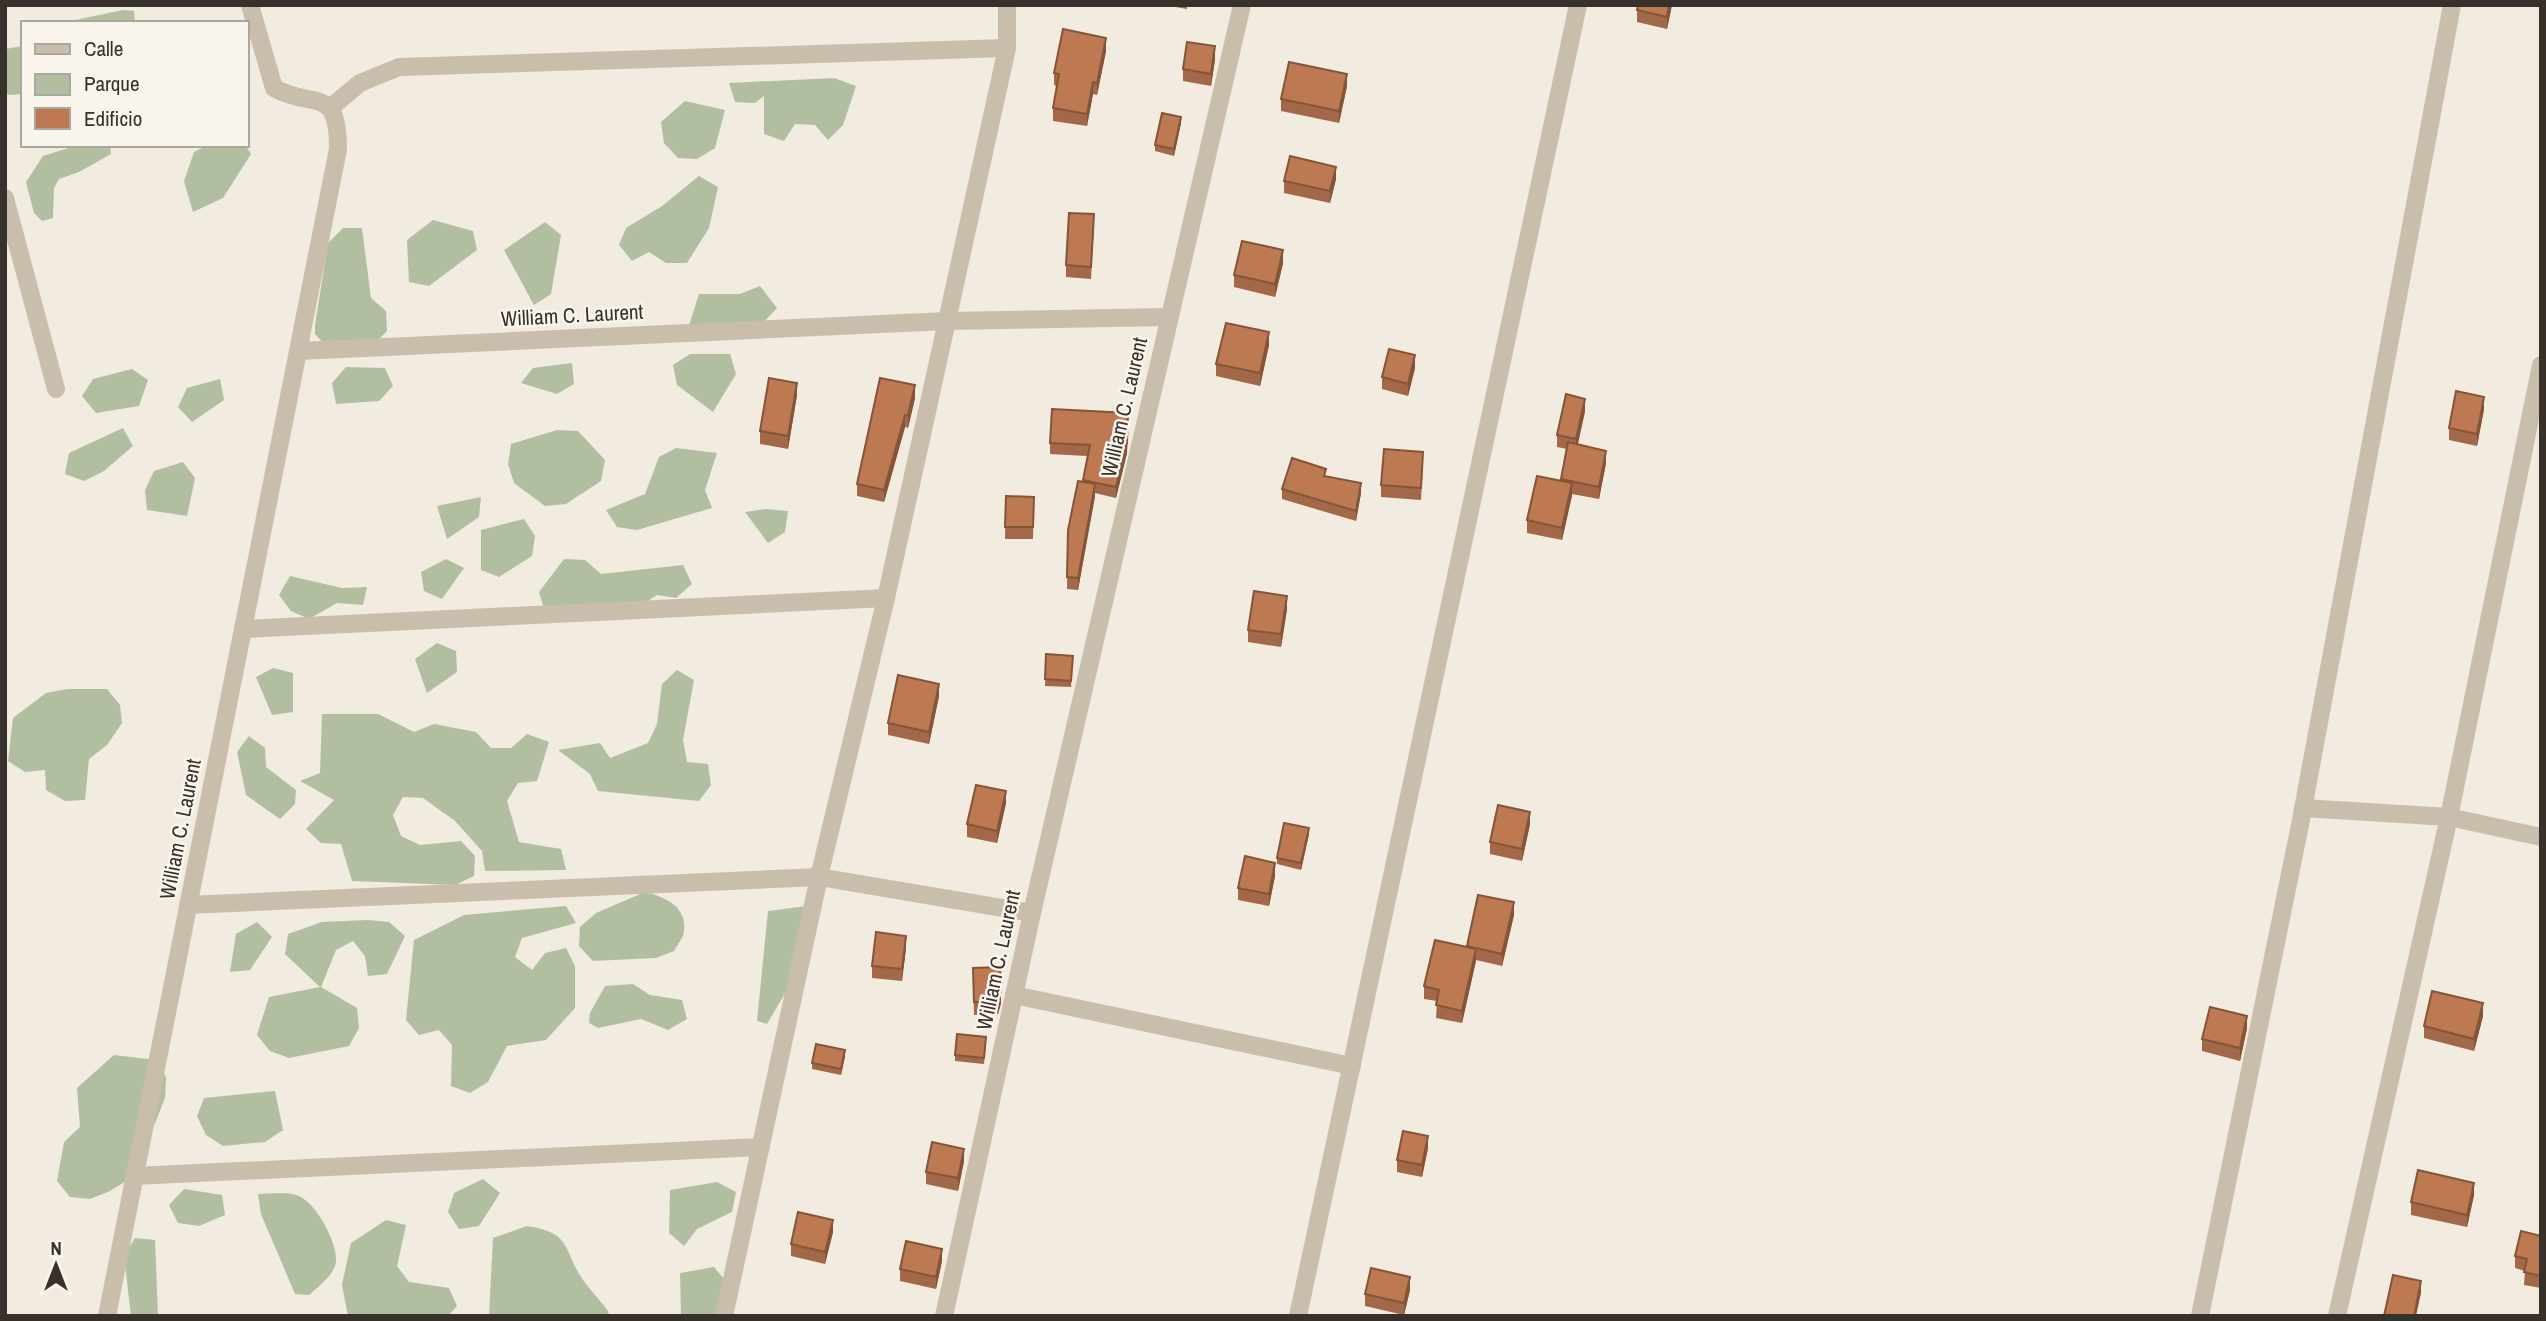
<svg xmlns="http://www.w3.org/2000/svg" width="2546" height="1321" viewBox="0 0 2546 1321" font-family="'Archivo Narrow',sans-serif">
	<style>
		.green { fill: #b1bfa0 }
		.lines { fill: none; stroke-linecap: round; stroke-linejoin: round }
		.street { stroke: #c9bdac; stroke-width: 18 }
		.wall { fill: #a36847 }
		.shaded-wall { fill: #845539 }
		.building { fill: #bd7952; stroke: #845539; stroke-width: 2 }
		.labels { text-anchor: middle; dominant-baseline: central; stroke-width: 5; stroke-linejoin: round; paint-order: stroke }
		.street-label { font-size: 21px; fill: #37302b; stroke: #f9f5ec }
	</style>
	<rect width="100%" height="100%" fill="#f1ebe0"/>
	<!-- green -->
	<g class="green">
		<polygon points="123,10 134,11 135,23 61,23"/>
		<polygon points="23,46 23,94 9,95 5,92 5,49"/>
		<polygon points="834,78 856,86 843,125 828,140 815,125 795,124 784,141 764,134 764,96 755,103 735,102 729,83"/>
		<polygon points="685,101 725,110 715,148 697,159 678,158 664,143 661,122"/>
		<polygon points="78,145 110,145 111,154 79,172 59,179 54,188 53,218 42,221 34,213 26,182 43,156"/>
		<polygon points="208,145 245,145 251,154 223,198 193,212 184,181 194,152"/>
		<polygon points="699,176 718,187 709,228 687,263 666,263 649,252 632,261 619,245 626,228 662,206"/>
		<polygon points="433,220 473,231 477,250 429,286 409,282 407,240"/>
		<polygon points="545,222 561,235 551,294 534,305 504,250"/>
		<polygon points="343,228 362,228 371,298 386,311 387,331 373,345 332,353 315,334 315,325 328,243"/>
		<polygon points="760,286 777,308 763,323 687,332 699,294 740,294"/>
		<polygon points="690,354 730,354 736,374 713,412 677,385 673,365"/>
		<polygon points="572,363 574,384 557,394 521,383 533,368"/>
		<polygon points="346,367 385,368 393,386 379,401 336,404 332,383"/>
		<polygon points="132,369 148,380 139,406 96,413 82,396 93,379"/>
		<polygon points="220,379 224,400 192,422 178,407 187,388"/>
		<polygon points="123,428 133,446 104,471 84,481 65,474 69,453"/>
		<polygon points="557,430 578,431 605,460 601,481 566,504 545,506 514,483 508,464 511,444"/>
		<polygon points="676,448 717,453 705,490 712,508 637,530 617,527 606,510 645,494 659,457"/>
		<polygon points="183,462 195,478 187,516 147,510 145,490 154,471"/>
		<polygon points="481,497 479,517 447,539 437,506"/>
		<polygon points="766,509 788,511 785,532 768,543 745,512"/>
		<polygon points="524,519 535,536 532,556 499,577 481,570 481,530"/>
		<polygon points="446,559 464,568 442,599 424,591 421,572"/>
		<polygon points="564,559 585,560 601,574 683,565 692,584 676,598 657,595 623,617 545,611 539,592"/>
		<polygon points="290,576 342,588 367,587 363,605 337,603 309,619 291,611 279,595"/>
		<polygon points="437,643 456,651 457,672 427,693 415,659"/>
		<polygon points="273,668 293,673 293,712 272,715 256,677"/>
		<polygon points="677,670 694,680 683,740 687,762 708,764 711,785 699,801 598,791 590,774 558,750 600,743 610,758 648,743 657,724 662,684"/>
		<polygon points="67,689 107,689 120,705 122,723 107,745 89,759 85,800 65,801 46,790 45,770 25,772 8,761 13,718 46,693"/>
		<polygon points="322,714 378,714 414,732 434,724 476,732 491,748 511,748 527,734 549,742 537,781 518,783 507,801 519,842 561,849 566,870 485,871 482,851 455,821 423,798 403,797 393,815 401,836 420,845 461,841 475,856 474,876 455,885 352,881 341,844 321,843 306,829 334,800 300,781 320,773"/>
		<polygon points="249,736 265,748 266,767 296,790 295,804 280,819 246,795 237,752"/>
		<path d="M645,892c20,5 42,14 39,39 0,6 -7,14 -10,20l-18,7 -63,3 -14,-15 1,-19 16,-14z"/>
		<polygon points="566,906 576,923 522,938 515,957 532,970 545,953 566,948 575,966 575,1008 546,1040 507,1046 488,1082 470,1093 451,1086 452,1045 439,1030 419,1035 406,1020 414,940 464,915"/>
		<polygon points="807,906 810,951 767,1024 757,1021 768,911"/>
		<polygon points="368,920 389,922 405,936 387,974 368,976 365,956 353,941 336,950 321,987 357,1008 359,1028 349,1046 289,1058 270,1051 257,1035 269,997 320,987 285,954 288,934 322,922"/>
		<polygon points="257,922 272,937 250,970 230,972 236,934"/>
		<polygon points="633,984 650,995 682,1000 687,1019 668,1030 641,1019 598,1028 589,1023 590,1013 605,986"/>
		<polygon points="114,1055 156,1060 166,1077 165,1098 134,1176 110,1191 90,1199 70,1197 57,1181 64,1142 80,1127 77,1088"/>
		<polygon points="275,1091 283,1130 265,1142 223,1146 206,1135 197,1116 204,1098"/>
		<polygon points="483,1179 500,1193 479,1226 459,1229 448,1212 454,1193"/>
		<polygon points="717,1182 736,1192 732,1212 697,1229 684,1246 669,1233 670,1190"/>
		<polygon points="184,1189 222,1195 225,1215 199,1226 178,1223 169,1205"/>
		<path d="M258,1194c11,0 27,-2 38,1 19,5 42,48 40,67 -2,13 -18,25 -27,33l-14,-1 -34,-80z"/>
		<polygon points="386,1220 406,1225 397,1266 409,1282 449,1288 457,1306 448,1316 348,1316 342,1285 351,1243"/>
		<path d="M527,1226c46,7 35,23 56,54 8,11 17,20 25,31l1,5h-120l4,-78z"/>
		<polygon points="135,1238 155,1240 158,1316 131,1316 124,1256"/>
		<polygon points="714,1267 728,1284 720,1316 681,1316 680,1273"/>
	</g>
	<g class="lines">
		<!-- street -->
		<g class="street">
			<polyline points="330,108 360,83 399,67 1007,48"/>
			<polyline points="5,198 56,389"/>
			<polyline points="299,351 947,321 1168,317"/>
			<polyline points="243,629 886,598"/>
			<polyline points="2303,808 2449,817 2541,837"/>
			<polyline points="188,905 819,877 1032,913"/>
			<polyline points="1014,995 1352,1066"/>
			<polyline points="134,1176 761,1147"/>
			<path d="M107,1316l231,-1167c0,-65 -24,-39 -64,-61l-24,-83"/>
			<polyline points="724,1316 819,877 886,598 1007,48 1007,5"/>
			<polyline points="944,1316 1032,913 1242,5"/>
			<polyline points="1298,1316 1578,5"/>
			<polyline points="2200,1316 2300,825 2452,5"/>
			<polyline points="2337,1316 2449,817 2541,365"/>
		</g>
	</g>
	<!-- wall -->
	<g class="wall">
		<polygon points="1164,5 1187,5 1187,9"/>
		<polygon points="1672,5 1667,29 1637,22 1637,10"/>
		<polygon points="1106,51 1097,95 1093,94 1087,126 1053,121 1053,108 1057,86 1054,85 1054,73"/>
		<polygon points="1215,59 1211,86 1183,81 1183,69"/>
		<polygon points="1347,86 1339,123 1281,111 1281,99"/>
		<polygon points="1181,123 1174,156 1155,151 1155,145"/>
		<polygon points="1336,179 1330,203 1284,193 1284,181"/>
		<polygon points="1094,226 1091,279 1066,277 1066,265"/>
		<polygon points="1283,263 1275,297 1234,287 1234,275"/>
		<polygon points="1269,345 1260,386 1216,376 1216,364"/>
		<polygon points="1415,368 1408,396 1382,389 1382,377"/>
		<polygon points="797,395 788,449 760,444 760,431"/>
		<polygon points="915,398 908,428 905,427 884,502 857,496 857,484"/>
		<polygon points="2484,409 2477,446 2449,440 2449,428"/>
		<polygon points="1585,411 1578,444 1606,463 1599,499 1572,494 1562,540 1527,533 1527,520 1561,481 1567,449 1557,447 1557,435"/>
		<polygon points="1128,424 1127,453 1116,498 1095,493 1078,590 1067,589 1068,530 1083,482 1087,456 1050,454 1050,443"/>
		<polygon points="1423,464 1421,500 1381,497 1381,485"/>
		<polygon points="1326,476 1361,493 1356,521 1282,499 1282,489"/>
		<polygon points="1006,496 1034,497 1033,539 1005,539"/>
		<polygon points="1287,609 1281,647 1248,642 1248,630"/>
		<polygon points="1046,654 1073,656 1071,687 1045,686"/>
		<polygon points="939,696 929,744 888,735 888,723"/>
		<polygon points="1006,803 997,843 967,837 967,824"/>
		<polygon points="1530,824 1522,861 1490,854 1490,842"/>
		<polygon points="1309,834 1301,870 1277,864 1277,858"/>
		<polygon points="1275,876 1269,906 1238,900 1238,888"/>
		<polygon points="1514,915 1502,966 1476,960 1462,1023 1436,1018 1437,1001 1424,999 1424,986 1467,947"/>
		<polygon points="906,948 902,981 872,978 872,966"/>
		<polygon points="973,968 1001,1003 998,1014 974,1015"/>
		<polygon points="2483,1016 2474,1051 2424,1038 2424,1026"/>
		<polygon points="2247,1028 2240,1061 2202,1051 2202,1039"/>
		<polygon points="986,1043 984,1064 955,1061 955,1055"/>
		<polygon points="845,1056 841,1075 812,1069 812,1063"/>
		<polygon points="1428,1148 1422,1177 1397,1172 1397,1160"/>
		<polygon points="964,1161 958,1191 926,1184 926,1172"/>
		<polygon points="2474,1195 2467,1227 2411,1215 2411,1202"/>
		<polygon points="833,1232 825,1264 791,1256 791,1244"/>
		<polygon points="2541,1236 2541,1288 2524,1285 2525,1271 2515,1268 2515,1256"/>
		<polygon points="942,1261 936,1289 900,1281 900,1269"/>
		<polygon points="1410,1290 1404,1315 1365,1306 1365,1294"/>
	</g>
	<!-- shaded-wall -->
	<g class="shaded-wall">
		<polygon points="1669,5 1672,5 1667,29 1667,17"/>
		<polygon points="1106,38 1106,51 1097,95 1097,83"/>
		<polygon points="1215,46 1215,59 1211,86 1211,74"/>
		<polygon points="1347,74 1347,86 1339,123 1339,111"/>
		<polygon points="1093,82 1093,94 1087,126 1087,114"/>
		<polygon points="1181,117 1181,123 1174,156 1174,149"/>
		<polygon points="1336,167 1336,179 1330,203 1330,191"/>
		<polygon points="1283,250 1283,263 1275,297 1275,284"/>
		<polygon points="1269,332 1269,345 1260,386 1260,373"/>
		<polygon points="1415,355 1415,368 1408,396 1408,384"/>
		<polygon points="797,383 797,395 788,449 788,436"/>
		<polygon points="915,385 915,398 908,428 908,415"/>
		<polygon points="2484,397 2484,409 2477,446 2477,434"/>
		<polygon points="1585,399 1585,411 1576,451 1576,439"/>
		<polygon points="905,415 905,427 884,502 884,490"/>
		<polygon points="1128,424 1127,453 1116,498 1116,487"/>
		<polygon points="1606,451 1606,463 1599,499 1599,487"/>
		<polygon points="1361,483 1361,493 1356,521 1356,511"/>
		<polygon points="1572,483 1572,496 1562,540 1562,528"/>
		<polygon points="1095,484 1095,497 1078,590 1078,578"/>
		<polygon points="1287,596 1287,609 1281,647 1281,634"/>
		<polygon points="939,684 939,696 929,744 929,732"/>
		<polygon points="1006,791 1006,803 997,843 997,831"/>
		<polygon points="1530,812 1530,824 1522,861 1522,849"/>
		<polygon points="1309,828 1309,834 1301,870 1301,863"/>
		<polygon points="1275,863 1275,876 1269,906 1269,894"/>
		<polygon points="1514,902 1514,915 1502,966 1502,954"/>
		<polygon points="906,936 906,948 902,981 902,969"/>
		<polygon points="1476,949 1476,961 1462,1023 1462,1011"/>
		<polygon points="1001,990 1001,1003 998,1014 998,1002"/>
		<polygon points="2483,1003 2483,1016 2474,1051 2474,1039"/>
		<polygon points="2247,1016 2247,1028 2240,1061 2240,1048"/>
		<polygon points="845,1050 845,1056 841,1075 841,1069"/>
		<polygon points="1428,1136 1428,1148 1422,1177 1422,1165"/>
		<polygon points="964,1149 964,1161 958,1191 958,1178"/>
		<polygon points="2474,1183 2474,1195 2467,1227 2467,1215"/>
		<polygon points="833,1220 833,1232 825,1264 825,1252"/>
		<polygon points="942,1249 942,1261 936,1289 936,1277"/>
		<polygon points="1410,1277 1410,1290 1404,1315 1404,1303"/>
		<polygon points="2421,1281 2421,1293 2416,1316 2414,1316"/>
	</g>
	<!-- building -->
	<g class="building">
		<polygon points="1638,5 1669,5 1667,17 1637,10"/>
		<polygon points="1063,29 1106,38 1097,83 1093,82 1087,114 1053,108 1059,74 1054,73"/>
		<polygon points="1187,42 1215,46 1211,74 1183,69"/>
		<polygon points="1289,62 1347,74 1339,111 1281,99"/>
		<polygon points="1162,113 1181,117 1174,149 1155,145"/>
		<polygon points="1290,156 1336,167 1330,191 1284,181"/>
		<polygon points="1069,213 1094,214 1091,267 1066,265"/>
		<polygon points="1242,241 1283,250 1275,284 1234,275"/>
		<polygon points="1226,323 1269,332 1260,373 1216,364"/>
		<polygon points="1389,349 1415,355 1408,384 1382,377"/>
		<polygon points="769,378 797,383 788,436 760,431"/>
		<polygon points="880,378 915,385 908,415 905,415 884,490 857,484"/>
		<polygon points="2456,391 2484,397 2477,434 2449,428"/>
		<polygon points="1566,394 1585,399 1576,439 1557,435"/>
		<polygon points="1052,409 1128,413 1127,442 1116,487 1083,480 1090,445 1050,443"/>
		<polygon points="1568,442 1606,451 1599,487 1561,479"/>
		<polygon points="1384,449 1423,452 1421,488 1381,485"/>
		<polygon points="1292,458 1326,469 1324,476 1361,483 1356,511 1282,489"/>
		<polygon points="1537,476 1572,483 1562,528 1527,520"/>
		<polygon points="1078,481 1095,484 1078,578 1067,577 1068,530"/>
		<polygon points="1006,496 1034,497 1033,527 1005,527"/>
		<polygon points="1254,591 1287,596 1281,634 1248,630"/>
		<polygon points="1046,654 1073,656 1071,681 1045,679"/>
		<polygon points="898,675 939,684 929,732 888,723"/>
		<polygon points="976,785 1006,791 997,831 967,824"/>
		<polygon points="1498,805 1530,812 1522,849 1490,842"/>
		<polygon points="1284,823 1309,828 1301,863 1277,858"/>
		<polygon points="1245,856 1275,863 1269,894 1238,888"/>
		<polygon points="1478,895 1514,902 1502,954 1467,946"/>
		<polygon points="876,932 906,936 902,969 872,966"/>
		<polygon points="1435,940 1476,949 1462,1011 1436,1005 1439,990 1424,986"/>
		<polygon points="1000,967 1001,990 998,1002 974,1002 973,968"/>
		<polygon points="2432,991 2483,1003 2474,1039 2424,1026"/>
		<polygon points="2210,1007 2247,1016 2240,1048 2202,1039"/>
		<polygon points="957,1034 986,1037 984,1058 955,1055"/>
		<polygon points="816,1044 845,1050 841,1069 812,1063"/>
		<polygon points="1403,1131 1428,1136 1422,1165 1397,1160"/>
		<polygon points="932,1142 964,1149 958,1178 926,1172"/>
		<polygon points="2418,1170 2474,1183 2467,1215 2411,1202"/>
		<polygon points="798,1212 833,1220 825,1252 791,1244"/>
		<polygon points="2521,1231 2541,1236 2541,1276 2524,1272 2527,1259 2515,1256"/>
		<polygon points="906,1241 942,1249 936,1277 900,1269"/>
		<polygon points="1371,1268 1410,1277 1404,1303 1365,1294"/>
		<polygon points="2393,1275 2421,1281 2414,1316 2384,1316"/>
	</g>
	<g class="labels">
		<!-- street labels -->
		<g class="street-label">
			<text transform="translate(572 315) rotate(-3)">William C. Laurent</text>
			<text transform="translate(1124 407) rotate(-77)">William C. Laurent</text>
			<text transform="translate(180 829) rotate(-79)">William C. Laurent</text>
			<text transform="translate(998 960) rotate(-78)">William C. Laurent</text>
		</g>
	</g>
	<!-- border -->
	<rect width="2546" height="1321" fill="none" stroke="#37302b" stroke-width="14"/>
	<!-- legend -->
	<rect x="21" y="21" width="228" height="126" fill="#f9f5ec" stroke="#aba69f" stroke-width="2"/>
	<rect x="35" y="44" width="35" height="10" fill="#c9bdac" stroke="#aba69f" stroke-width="2"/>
	<text x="84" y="56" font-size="21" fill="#37302b">Calle</text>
	<rect x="35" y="74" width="35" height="21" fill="#b1bfa0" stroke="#aba69f" stroke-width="2"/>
	<text x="84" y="91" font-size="21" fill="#37302b">Parque</text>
	<rect x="35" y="108" width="35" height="21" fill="#bd7952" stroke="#aba69f" stroke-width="2"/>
	<text x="84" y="126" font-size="21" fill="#37302b">Edificio</text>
	<!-- north arrow -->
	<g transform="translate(56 1265)" stroke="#f9f5ec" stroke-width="5" paint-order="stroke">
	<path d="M0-5L12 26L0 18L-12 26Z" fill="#37302b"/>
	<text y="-10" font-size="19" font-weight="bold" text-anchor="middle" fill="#37302b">N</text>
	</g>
</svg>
